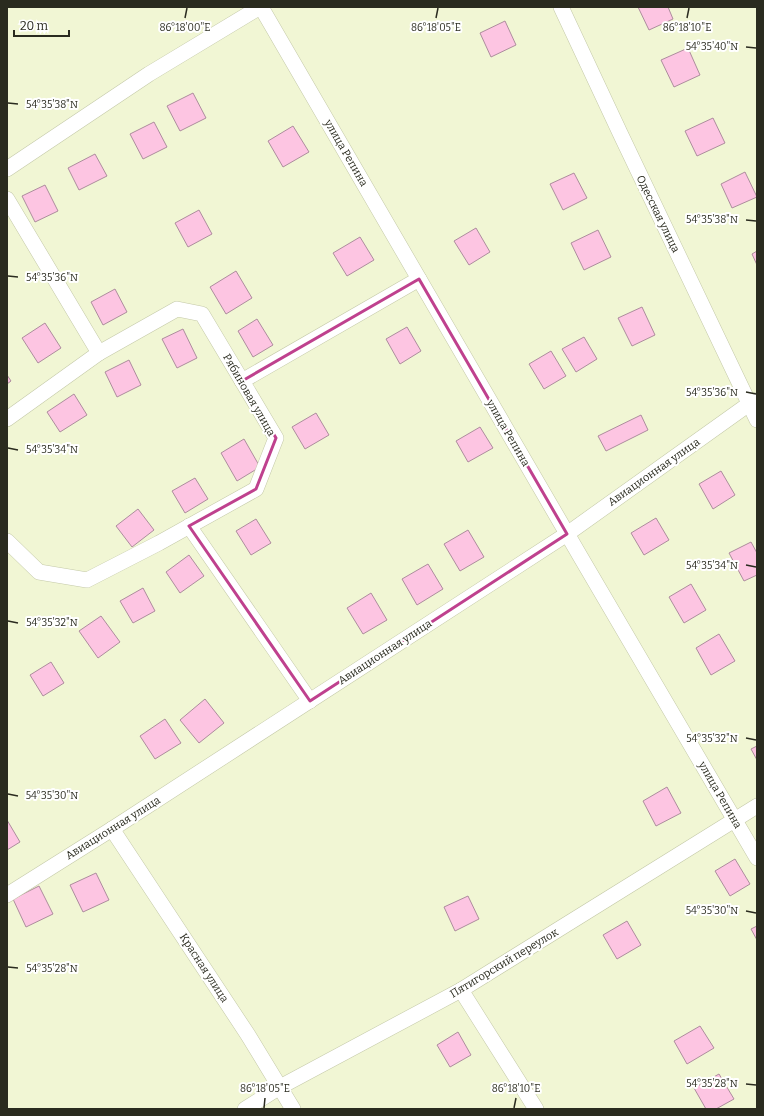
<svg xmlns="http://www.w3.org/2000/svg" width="764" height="1116" viewBox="0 0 764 1116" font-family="Bitter,serif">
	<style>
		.building { fill: #fdc5e2; stroke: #ad8d9d }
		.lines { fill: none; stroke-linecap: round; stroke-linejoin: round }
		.minor-casing { stroke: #c4c9a8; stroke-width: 16 }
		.minor { stroke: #fff; stroke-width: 15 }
		.marked { fill: none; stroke: #bf418e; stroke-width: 3; stroke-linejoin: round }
		.ticks { fill: none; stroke: #2a2b1f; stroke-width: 1.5 }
		.labels { text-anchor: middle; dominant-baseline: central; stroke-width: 4; stroke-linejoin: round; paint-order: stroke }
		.street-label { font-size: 11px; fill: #2a2b1f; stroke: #fff }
		.ticks-label { font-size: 10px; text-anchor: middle; fill: #2a2b1f; stroke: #fff; stroke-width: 4; stroke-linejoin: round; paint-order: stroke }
	</style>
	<rect width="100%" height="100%" fill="#f1f6d4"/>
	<!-- building -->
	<g class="building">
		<polygon points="638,7 668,7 673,19 649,30"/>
		<polygon points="505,21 516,45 491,57 480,33"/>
		<polygon points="688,48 700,75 674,87 661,60"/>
		<polygon points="193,93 206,118 180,131 167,106"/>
		<polygon points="713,118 725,143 697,156 685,131"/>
		<polygon points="154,122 167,147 143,159 130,134"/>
		<polygon points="293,126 309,152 283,167 268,141"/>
		<polygon points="95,154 107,176 79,190 68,168"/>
		<polygon points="745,172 757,197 732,208 721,184"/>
		<polygon points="574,173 587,198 563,210 550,184"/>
		<polygon points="45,185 58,211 35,222 22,196"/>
		<polygon points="199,210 212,234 188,247 175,223"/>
		<polygon points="476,228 490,252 469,265 454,241"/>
		<polygon points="598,230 611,257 584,270 571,243"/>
		<polygon points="360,237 374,260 347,276 333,253"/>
		<polygon points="757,251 757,265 752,254"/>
		<polygon points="236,271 252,298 226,314 210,287"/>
		<polygon points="115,289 127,312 103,325 91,302"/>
		<polygon points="642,307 655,335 632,346 618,318"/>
		<polygon points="257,319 273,345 253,357 238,331"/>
		<polygon points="45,323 61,348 38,363 22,338"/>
		<polygon points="407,327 421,351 400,364 386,339"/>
		<polygon points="183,329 197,358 177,368 162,339"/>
		<polygon points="584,337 597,359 576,372 562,349"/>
		<polygon points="551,351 566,376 544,389 529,364"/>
		<polygon points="129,360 141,385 117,397 105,372"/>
		<polygon points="7,375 11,381 7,384"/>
		<polygon points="74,394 87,415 60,432 47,412"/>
		<polygon points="316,413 329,435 305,449 292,427"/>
		<polygon points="641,415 648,430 606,451 598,436"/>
		<polygon points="480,427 493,448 468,462 456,441"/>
		<polygon points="244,439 260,467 237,481 221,453"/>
		<polygon points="721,471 735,495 713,509 699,484"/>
		<polygon points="195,478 208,499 185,513 172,491"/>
		<polygon points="138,509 154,530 132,547 116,526"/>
		<polygon points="656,518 669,540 644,555 631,533"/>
		<polygon points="256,519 271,543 251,555 236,531"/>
		<polygon points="468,530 484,557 460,571 444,544"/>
		<polygon points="751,542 757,553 757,575 744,581 729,553"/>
		<polygon points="189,555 204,576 180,593 166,572"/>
		<polygon points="428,564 443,589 417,605 402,579"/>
		<polygon points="691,584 706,610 684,623 669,597"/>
		<polygon points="143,588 155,611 133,623 120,601"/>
		<polygon points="371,593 387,620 363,634 347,608"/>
		<polygon points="101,616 120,642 98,658 79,631"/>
		<polygon points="719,634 735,661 711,675 696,648"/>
		<polygon points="51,662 64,683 43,696 30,675"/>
		<polygon points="205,699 224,723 199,743 180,720"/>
		<polygon points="165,719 181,743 155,759 140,736"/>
		<polygon points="757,746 757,760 751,749"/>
		<polygon points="667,787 681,813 656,826 643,801"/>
		<polygon points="7,820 20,842 7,850"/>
		<polygon points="735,859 750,884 730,896 715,871"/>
		<polygon points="96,873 109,900 83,912 70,885"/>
		<polygon points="39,886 53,914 26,927 13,899"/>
		<polygon points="468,896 479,919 455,931 444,907"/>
		<polygon points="627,921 641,945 617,959 603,935"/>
		<polygon points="757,926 757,940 751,929"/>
		<polygon points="700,1026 714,1048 687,1064 674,1041"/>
		<polygon points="458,1032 471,1055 450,1067 437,1045"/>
		<polygon points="719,1074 734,1099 716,1109 706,1109 694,1088"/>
	</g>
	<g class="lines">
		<defs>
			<g id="minor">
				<polyline points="261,7 580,556 757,858"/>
				<polyline points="561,7 620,133 757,420"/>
				<polyline points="7,169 149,74 260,7"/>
				<polyline points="7,199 99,353 177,309 202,314 276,438 256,489 159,543 87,580 39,572 7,541"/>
				<polyline points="242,381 419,279"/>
				<polyline points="7,419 99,353"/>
				<polyline points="189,526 310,701"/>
				<polyline points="112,829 248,1035 293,1109"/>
				<polyline points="7,895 112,829 567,534 749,404 757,400"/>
				<polyline points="461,990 536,1109"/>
				<polyline points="245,1109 280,1087 461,990 757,806"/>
			</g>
		</defs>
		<!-- minor casing -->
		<use href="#minor" class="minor-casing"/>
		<!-- minor -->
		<use href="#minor" class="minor"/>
	</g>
	<!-- marked area -->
	<path class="marked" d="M419,279l148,255 -257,167 -121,-175 67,-37 20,-51 -34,-57z"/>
	<!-- ticks -->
	<path class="ticks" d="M185,18l2,-10M436,18l2,-10M687,18l2,-10M746,47l10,1M8,103l10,1M746,220l10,1M8,276l10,1M746,392l10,2M8,448l10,2M746,565l10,2M8,621l10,2M746,738l10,2M8,794l10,2M746,911l10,2M8,967l10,1M746,1084l10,1M264,1108l1,-10M514,1108l2,-10"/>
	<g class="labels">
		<!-- street labels -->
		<g class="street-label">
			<text transform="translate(346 153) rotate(60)">улица Репина</text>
			<text transform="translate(658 214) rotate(64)">Одесская улица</text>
			<text transform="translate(249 395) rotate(60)">Рябиновая улица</text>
			<text transform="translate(508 433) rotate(60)">улица Репина</text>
			<text transform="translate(654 472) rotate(-35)">Авиационная улица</text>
			<text transform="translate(385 652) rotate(-33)">Авиационная улица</text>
			<text transform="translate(720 795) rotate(60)">улица Репина</text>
			<text transform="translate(113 828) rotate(-32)">Авиационная улица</text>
			<text transform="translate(504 963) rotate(-31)">Пятигорский переулок</text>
			<text transform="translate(204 968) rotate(57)">Красная улица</text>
		</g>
	</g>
	<g class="ticks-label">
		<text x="185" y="31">86°18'00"E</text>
		<text x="436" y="31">86°18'05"E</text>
		<text x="687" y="31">86°18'10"E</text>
		<text x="712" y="50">54°35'40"N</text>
		<text x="52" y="108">54°35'38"N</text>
		<text x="712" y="223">54°35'38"N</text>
		<text x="52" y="281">54°35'36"N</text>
		<text x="712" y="396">54°35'36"N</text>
		<text x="52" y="453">54°35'34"N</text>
		<text x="712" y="569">54°35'34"N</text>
		<text x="52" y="626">54°35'32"N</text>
		<text x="712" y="742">54°35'32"N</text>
		<text x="52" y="799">54°35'30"N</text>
		<text x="712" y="914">54°35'30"N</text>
		<text x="52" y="972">54°35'28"N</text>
		<text x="712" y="1087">54°35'28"N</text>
		<text x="265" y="1092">86°18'05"E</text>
		<text x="516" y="1092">86°18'10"E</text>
	</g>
	<!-- border -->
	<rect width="764" height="1116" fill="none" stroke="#2a2b1f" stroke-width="16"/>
	<!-- scale -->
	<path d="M14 30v6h55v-6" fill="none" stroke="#2a2b1f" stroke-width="2"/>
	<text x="20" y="30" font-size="12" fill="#2a2b1f" stroke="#ffffff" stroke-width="3" paint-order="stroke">20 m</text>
</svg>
